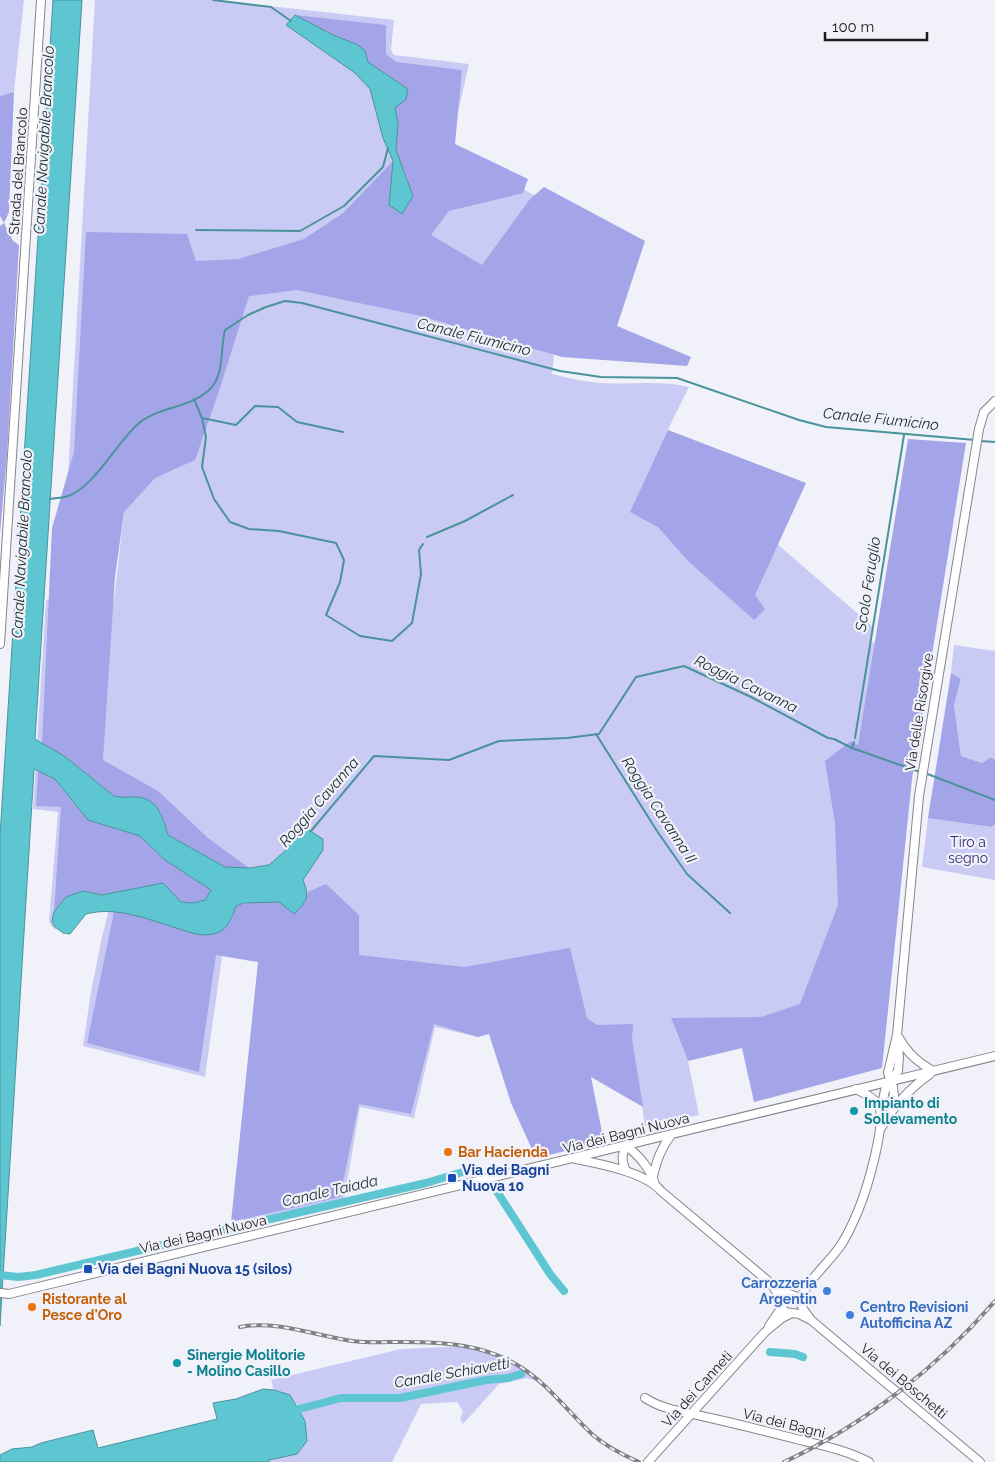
<svg xmlns="http://www.w3.org/2000/svg" width="995" height="1462" viewBox="0 0 995 1462" font-family="Raleway,sans-serif">
	<style>
		.green { fill: #cacbf4 }
		.forest { fill: #a4a4e8 }
		.water { fill: #5ec6d0; stroke: #4a939b }
		.lines { fill: none; stroke-linecap: round; stroke-linejoin: round }
		.stream { stroke: #4a939b; stroke-width: 2 }
		.canal { stroke: #5ec6d0; stroke-width: 8 }
		.minor-casing { stroke: #85858d; stroke-width: 10 }
		.minor { stroke: #fff; stroke-width: 8 }
		.rail-casing { stroke: #808186; stroke-width: 4 }
		.rail { stroke: #f0f1f9; stroke-width: 2; stroke-dasharray: 5.5; stroke-linecap: butt }
		.culture-dot { fill: #0f9aa8; stroke: #f0f1f9; stroke-width: 2 }
		.food-dot { fill: #e8710a; stroke: #f0f1f9; stroke-width: 2 }
		.transit-dot { fill: #1a4fb4; stroke: #f0f1f9; stroke-width: 2 }
		.shop-dot { fill: #3f7fe0; stroke: #f0f1f9; stroke-width: 2 }
		.labels { text-anchor: middle; dominant-baseline: central; stroke-width: 4.5; stroke-linejoin: round; paint-order: stroke }
		.street-label { font-size: 14px; fill: #1b1b1e; stroke: #f0f1f9 }
		.park-label { font-size: 14px; fill: #362c7a; stroke: #f0f1f9 }
		.culture-label { font-size: 14px; font-weight: bold; fill: #0d838f; stroke: #f0f1f9; text-anchor: start }
		.food-label { font-size: 14px; font-weight: bold; fill: #c56008; stroke: #f0f1f9; text-anchor: start }
		.transit-label { font-size: 14px; font-weight: bold; fill: #164399; stroke: #f0f1f9; text-anchor: start }
		.shop-label { font-size: 14px; font-weight: bold; fill: #366cbe; stroke: #f0f1f9; text-anchor: end }
		.water-label { font-size: 15px; font-style: italic; fill: #192d2f; stroke: #f0f1f9 }
	</style>
	<rect width="100%" height="100%" fill="#f0f1f9"/>
	<!-- green -->
	<g class="green">
		<polygon points="0,0 24,0 14,92 0,96"/>
		<path d="M95,0h121l178,20 -3,30 3,5 75,9 -19,83 101,58 -59,78 62,73 -2,18c17,4 33,8 51,9 28,2 58,-3 86,4l-17,34 -32,72 135,49 98,85 -2,15 5,1 -31,373 -172,8 15,37 11,54 -54,11 -13,-85v-12l-143,4 -11,4 -43,-10 -21,91 -54,-11 -16,93 -101,24 26,-265 -47,-13v11l-17,120 -122,-31 8,-54 11,-55 7,-28 -17,-3 -32,24 -6,-1 -5,-7 9,-110 -25,-3 13,-209 68,1 10,-89 -56,-37z"/>
		<polygon points="954,645 995,651 995,760 991,757 982,763 961,756 954,705 961,679 951,673"/>
		<polygon points="928,818 990,827 995,824 995,880 922,867"/>
		<path d="M466,1346c29,7 53,18 76,37l-15,-5 -28,6 -36,40 -3,-5 3,-8 -6,-9 -36,2 -29,58h-123v-2l28,-6 8,-33c-10,-18 -10,-26 -31,-31l-3,-10 130,-31z"/>
	</g>
	<!-- forest -->
	<g class="forest">
		<polygon points="295,15 386,25 386,54 396,62 462,70 455,144 528,179 523,193 449,211 431,235 482,265 530,199 544,187 645,241 617,326 691,357 687,366 562,357 421,316 297,290 249,296 219,391 195,460 155,478 124,512 115,577 103,760 158,791 208,838 249,868 225,867 168,835 160,811 135,797 122,798 114,796 64,756 42,743 52,528 74,452 86,232 187,234 196,261 238,259 304,239 343,213 393,161 393,178 408,181 396,150 398,123 395,108 406,99 408,89 368,62 365,51 358,45 333,35"/>
		<polygon points="14,92 9,212 4,223 13,241 19,245 7,454 0,534 0,226 4,223 0,216 0,96"/>
		<polygon points="668,430 806,483 755,595 765,609 754,620 688,561 658,527 630,512"/>
		<polygon points="908,439 966,443 912,779 882,1068 754,1102 742,1048 688,1061 671,1018 761,1017 800,1004 838,905 835,823 825,761 851,741 858,745"/>
		<polygon points="951,673 961,679 954,705 961,756 982,763 991,757 995,760 995,824 991,827 928,818"/>
		<polygon points="38,771 55,779 88,820 140,836 165,860 211,890 205,900 193,903 181,902 136,888 102,895 83,891 66,897 54,912 61,807 36,806"/>
		<path d="M326,884l33,31v40l105,12 106,-19 17,70 10,7 36,-1 -1,15 11,68 -52,-30 13,65 -68,16 -25,-55 -22,-69 -11,3 -44,-13 -23,90 -52,-10 -19,93 -109,25 27,-260 -42,-7 -17,117 -112,-29 27,-131 21,3 97,4 4,-13c21,-7 46,-4 68,-2l4,-12z"/>
	</g>
	<!-- water -->
	<g class="water">
		<path d="M53,0h29l-47,739 29,17 50,40c8,2 12,1 20,1 24,0 28,19 34,38l57,32 24,1 20,-3 17,-15 10,-17 11,-4 16,10v11l-20,30c7,18 4,21 -9,34l-15,-12 -35,1 -8,3c-3,10 -9,24 -19,27 -15,5 -27,-1 -41,-5 -29,-9 -60,-22 -90,-14l-16,20 -7,-1 -9,-7 -2,-5 2,-9 12,-15 17,-6 19,4 61,-12 18,19 12,1 12,-3 6,-10 -46,-30 -25,-24 -52,-16 -33,-41 -21,-10 -34,557v-490z"/>
		<polygon points="295,15 333,35 358,45 365,51 368,62 408,89 406,99 395,108 398,123 396,150 413,196 402,214 389,205 393,161 383,138 370,89 355,73 286,25"/>
		<polygon points="263,1389 274,1390 290,1395 305,1421 307,1441 297,1454 269,1460 269,1462 0,1462 0,1455 12,1449 32,1447 41,1443 93,1430 98,1448 217,1419 213,1403 236,1399"/>
	</g>
	<g class="lines">
		<!-- stream -->
		<g class="stream">
			<polyline points="213,0 271,7 291,21"/>
			<polyline points="17,224 24,224"/>
			<polyline points="29,225 39,225"/>
			<polyline points="196,230 300,231 344,206 383,167 388,148"/>
			<polyline points="194,399 202,418 206,437 202,467 214,499 230,522 249,529 279,531 336,543 344,560 340,582 326,615 360,636 392,641 412,623 421,574 419,550 423,544"/>
			<polyline points="202,418 236,425 255,406 278,407 297,422 343,432"/>
			<polyline points="980,441 995,442"/>
			<path d="M50,499c5,-1 11,-1 15,-2 28,-7 51,-54 73,-73 20,-18 52,-15 72,-35 15,-15 10,-41 15,-59l23,-15 18,-8 19,-6 17,2 258,68 41,6 76,1 122,42 27,7 149,13"/>
			<polyline points="427,537 465,521 513,495"/>
			<polyline points="596,734 657,831 687,874 730,913"/>
			<polyline points="855,738 904,435"/>
			<polyline points="852,748 920,772"/>
			<polyline points="925,773 995,800"/>
			<polyline points="311,831 374,756 449,760 499,741 567,738 599,734 636,677 684,666 751,697 828,738 834,739 852,748 854,742"/>
		</g>
		<!-- canal -->
		<g class="canal">
			<polyline points="496,1190 550,1274 564,1291"/>
			<polyline points="189,1238 426,1183 466,1171 478,1170"/>
			<polyline points="0,1275 18,1277 36,1275 175,1242"/>
			<polyline points="770,1352 795,1354 803,1357"/>
			<polyline points="299,1409 341,1398 400,1398 486,1380 508,1378 521,1374"/>
		</g>
		<defs>
			<g id="minor">
				<polyline points="0,644 41,0"/>
				<path d="M899,1038c9,16 19,24 34,33"/>
				<polyline points="895,1105 893,1087 888,1073 897,1035 919,796 979,429 984,412 995,401"/>
				<polyline points="881,1111 885,1090 898,1071 899,1057 897,1039"/>
				<path d="M881,1128c13,-23 28,-39 49,-54"/>
				<path d="M626,1146c12,8 26,25 29,39"/>
				<path d="M626,1146c-5,10 -4,16 0,25"/>
				<path d="M576,1159c24,5 69,13 85,32l113,95 9,6 15,5 5,12 8,11 169,142"/>
				<path d="M653,1176c4,-16 8,-28 18,-41"/>
				<polyline points="773,1287 780,1297 782,1307 785,1312 799,1314 809,1319"/>
				<polyline points="0,1293 9,1294 995,1056"/>
				<path d="M800,1300c9,-22 28,-36 41,-55 7,-11 12,-22 17,-34 8,-19 30,-90 20,-107 -5,-7 -15,-11 -22,-15"/>
				<polyline points="769,1326 782,1307"/>
				<path d="M645,1398c20,13 43,14 65,20 29,6 57,14 86,21 25,6 50,11 73,23"/>
				<polyline points="648,1462 765,1332 782,1318 790,1314"/>
			</g>
		</defs>
		<!-- minor casing -->
		<use href="#minor" class="minor-casing"/>
		<!-- minor -->
		<use href="#minor" class="minor"/>
		<defs>
			<g id="rail">
				<path d="M240,1327c35,-7 77,9 112,14 16,2 33,1 49,1 43,0 84,2 121,26 28,18 47,45 71,67 14,12 30,20 46,27"/>
				<path d="M784,1462c80,-37 154,-95 211,-161"/>
			</g>
		</defs>
		<!-- rail casing -->
		<use href="#rail" class="rail-casing"/>
		<!-- rail -->
		<use href="#rail" class="rail"/>
	</g>
	<!-- markers -->
	<g class="culture-dot">
		<circle cx="854" cy="1111" r="5"/>
		<circle cx="177" cy="1363" r="5"/>
	</g>
	<g class="food-dot">
		<circle cx="448" cy="1152" r="5"/>
		<circle cx="32" cy="1307" r="5"/>
	</g>
	<g class="transit-dot">
		<rect x="447" y="1173" width="10" height="10" rx="2.5"/>
		<rect x="83" y="1264" width="10" height="10" rx="2.5"/>
	</g>
	<g class="shop-dot">
		<circle cx="827" cy="1291" r="5"/>
		<circle cx="850" cy="1315" r="5"/>
	</g>
	<g class="labels">
		<!-- street labels -->
		<g class="street-label">
			<text transform="translate(18 171) rotate(-86)">Strada del Brancolo</text>
			<text transform="translate(919 712) rotate(-81)">Via delle Risorgive</text>
			<text transform="translate(626 1133) rotate(-14)">Via dei Bagni Nuova</text>
			<text transform="translate(203 1234) rotate(-13)">Via dei Bagni Nuova</text>
			<text transform="translate(904 1381) rotate(40)">Via dei Boschetti</text>
			<text transform="translate(697 1389) rotate(-48)">Via dei Canneti</text>
			<text transform="translate(784 1423) rotate(14)">Via dei Bagni</text>
		</g>
		<!-- park labels -->
		<g class="park-label">
			<text x="968" y="842">Tiro a<tspan x="968" dy="16">segno</tspan></text>
		</g>
		<!-- culture labels -->
		<g class="culture-label">
			<text x="864" y="1103">Impianto di<tspan x="864" dy="16">Sollevamento</tspan></text>
			<text x="187" y="1355">Sinergie Molitorie<tspan x="187" dy="16">- Molino Casillo</tspan></text>
		</g>
		<!-- food labels -->
		<g class="food-label">
			<text x="458" y="1152">Bar Hacienda</text>
			<text x="42" y="1299">Ristorante al<tspan x="42" dy="16">Pesce d'Oro</tspan></text>
		</g>
		<!-- transit labels -->
		<g class="transit-label">
			<text x="462" y="1170">Via dei Bagni<tspan x="462" dy="16">Nuova 10</tspan></text>
			<text x="98" y="1269">Via dei Bagni Nuova 15 (silos)</text>
		</g>
		<!-- shop labels -->
		<g class="shop-label">
			<text x="817" y="1283">Carrozzeria<tspan x="817" dy="16">Argentin</tspan></text>
			<text x="860" y="1307" text-anchor="start">Centro Revisioni<tspan x="860" dy="16">Autofficina AZ</tspan></text>
		</g>
		<!-- water labels -->
		<g class="water-label">
			<text transform="translate(44 140) rotate(-87)">Canale Navigabile Brancolo</text>
			<text transform="translate(474 337) rotate(14)">Canale Fiumicino</text>
			<text transform="translate(881 419) rotate(6)">Canale Fiumicino</text>
			<text transform="translate(22 544) rotate(-87)">Canale Navigabile Brancolo</text>
			<text transform="translate(868 584) rotate(-81)">Scolo Feruglio</text>
			<text transform="translate(746 684) rotate(26)">Roggia Cavanna</text>
			<text transform="translate(319 802) rotate(-49)">Roggia Cavanna</text>
			<text transform="translate(659 810) rotate(57)">Roggia Cavanna II</text>
			<text transform="translate(330 1191) rotate(-13)">Canale Taiada</text>
			<text transform="translate(452 1373) rotate(-10)">Canale Schiavetti</text>
		</g>
	</g>
	<!-- scale -->
	<path d="M825 32v8h102v-8" fill="none" stroke="#1b1b1e" stroke-width="2.5"/>
	<text x="832" y="32" font-size="15" fill="#1b1b1e" stroke="#f0f1f9" stroke-width="4" paint-order="stroke">100 m</text>
</svg>
